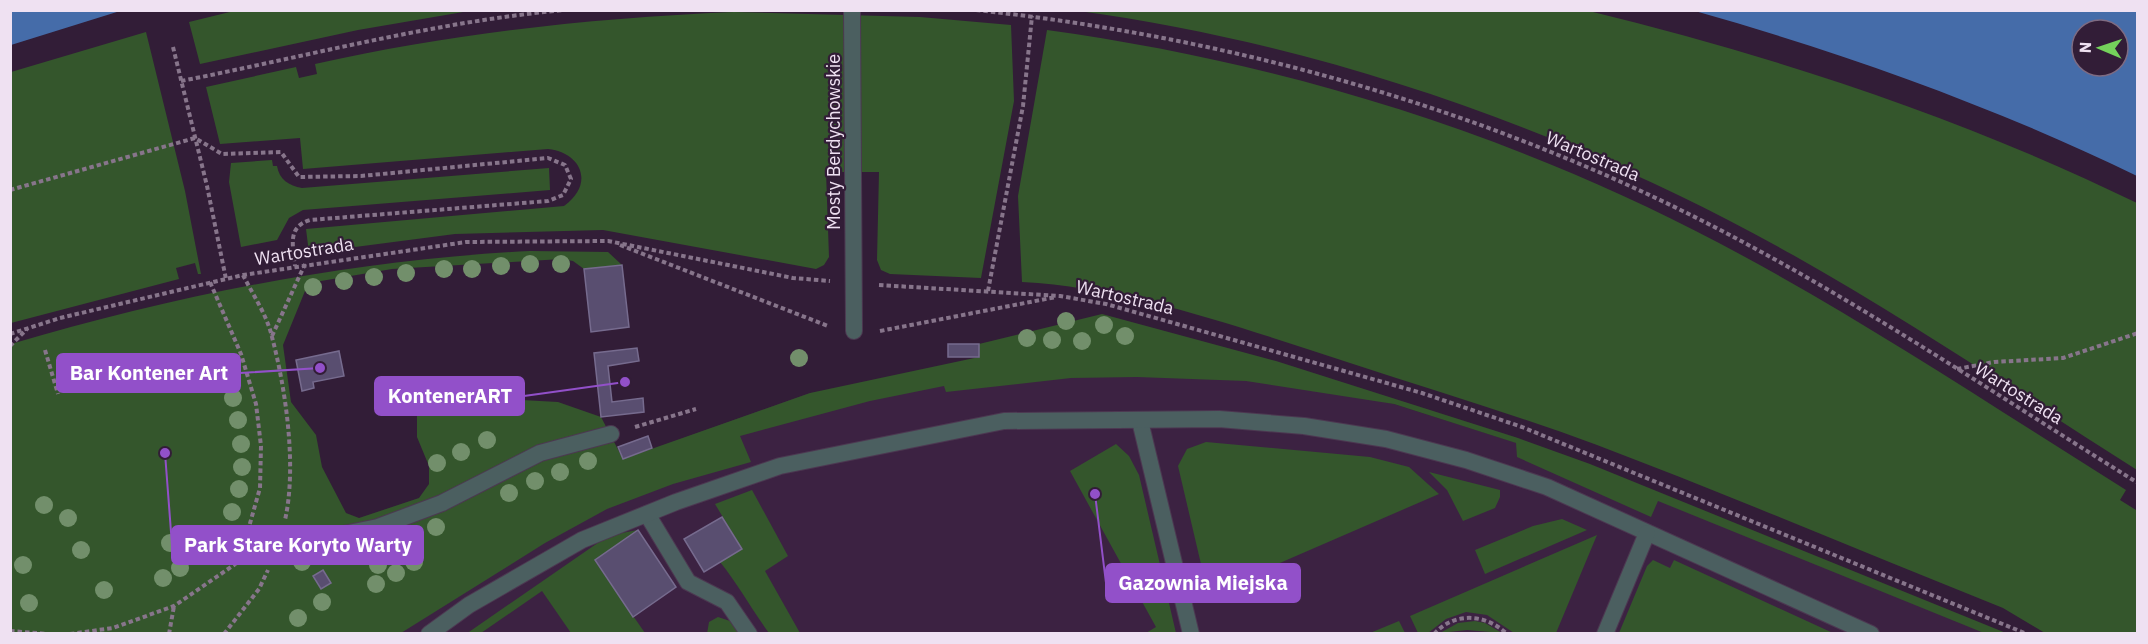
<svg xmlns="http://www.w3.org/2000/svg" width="2148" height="644" viewBox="0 0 2148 644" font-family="'IBM Plex Sans',sans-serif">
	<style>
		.built { fill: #3c2242 }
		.green { fill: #34562c }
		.water { fill: #456ca9; fill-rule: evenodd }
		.building { fill: #594e70; stroke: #766b8e; stroke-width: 1.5 }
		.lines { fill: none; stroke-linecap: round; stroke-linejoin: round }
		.service-casing { stroke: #4c3851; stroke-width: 18 }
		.pedestrian-casing { stroke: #4c3851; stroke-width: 18 }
		.path { stroke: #87758b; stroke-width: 4; stroke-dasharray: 4.5 3; stroke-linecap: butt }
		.service { stroke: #4b5f60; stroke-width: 16 }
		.pedestrian { stroke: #4b5f60; stroke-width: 16 }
		.tree { fill: #728f6b }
		.labels { text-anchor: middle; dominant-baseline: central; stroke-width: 4.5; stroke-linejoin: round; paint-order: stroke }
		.street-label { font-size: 18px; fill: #efe1f2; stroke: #321d37 }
		.leader { fill: none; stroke: #9250c9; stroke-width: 2 }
		.callout-dot { fill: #9250c9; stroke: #321d37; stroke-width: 2 }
		.callout { fill: #9250c9; stroke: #9250c9; stroke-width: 2 }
		.callout-label { font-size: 20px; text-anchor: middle; font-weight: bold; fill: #fff }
	</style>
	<rect width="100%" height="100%" fill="#321d37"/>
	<!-- built -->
	<polygon class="built" points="1219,369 1394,404 1517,443 1997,634 309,634 557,483 810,393"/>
	<!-- green -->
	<g class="green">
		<polygon points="238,10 469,10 469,11 358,30 200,64 189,22"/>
		<path d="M1079,11h510c188,46 374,107 548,192v267c-134,-85 -267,-177 -409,-250 -202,-104 -424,-178 -649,-209z"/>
		<path d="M734,12l186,5 91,8 3,76 -33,177 -91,-4 -9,-4 -4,-10 2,-88h-53l3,85 -5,8 -8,4 -213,-39 -148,4 -146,19 -3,-24 258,-23c30,-21 19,-53 -16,-57l-245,20 -3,-31 -80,6 -14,-57 90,-20 3,11 18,-4 -2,-10c139,-31 277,-46 419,-52z"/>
		<path d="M1047,30c233,32 464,103 672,213 140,74 273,163 407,247l-6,10 16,10 1,-2v125h-92l-42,-25c-135,-54 -269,-111 -406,-163 -81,-30 -165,-55 -247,-82 -106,-34 -217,-75 -328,-81l-4,-86z"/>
		<polygon points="146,32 185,191 201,274 198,274 195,263 176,268 179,279 11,323 11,72"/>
		<path d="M272,160l1,6h4c2,13 12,20 25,22l247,-20 1,22 -247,20 -14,8 -12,22 -36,7 -12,-65 2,-19z"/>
		<path d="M530,251l78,1 14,13 -38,4 -11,-8 -11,-2 -170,10 -71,12 -16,10 -22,54 8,57 25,33 6,32 24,46 13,5 60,-20 10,-14v-18l-12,-29v-24l15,-18 27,-8 43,12 56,3 43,15 22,42 187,-66 169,-36v-13l123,-30 174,47 242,77 72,26 416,169h-22l-326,-132 -7,16 -134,-60 -1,-14 -122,-39 -148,-23 -109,-4 -66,1 -125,14 -2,-6 -74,15 -130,35 11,26 -78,22 -66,25 -62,34 -144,90 -390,1v-290c169,-50 342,-84 519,-93z"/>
		<polygon points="1206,442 1370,457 1409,467 1439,494 1208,594 1178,466 1187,449"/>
		<polygon points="1116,444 1129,456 1139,475 1176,633 1146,633 1156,627 1070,471"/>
		<polygon points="1429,472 1500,490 1500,497 1495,508 1463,521 1447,490"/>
		<path d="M752,490l36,66 -23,15 35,62h-31c-17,-23 -31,-49 -49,-71l22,-13 -27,-45z"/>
		<polygon points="1562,519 1587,530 1485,574 1475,550 1533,526"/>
		<polygon points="638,530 595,561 645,633 571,633 542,591 481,633 466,634 602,540 616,534"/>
		<polygon points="1597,535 1556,633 1514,633 1487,615 1466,612 1446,619 1428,633 1418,633 1410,616"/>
		<polygon points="1653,560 1670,568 1674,560 1833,633 1619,633 1647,566"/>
		<polygon points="718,617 730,621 739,633 707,634 709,622"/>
		<polygon points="1399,621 1405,633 1370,633"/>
		<polygon points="1475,621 1485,623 1502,633 1467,630 1440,633 1458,623"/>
	</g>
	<!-- water -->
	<g class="water">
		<polygon points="11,10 120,10 120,11 11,45"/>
		<path d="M1695,11h442v165c-142,-69 -290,-122 -442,-165zM2082,30h36v36h-36z"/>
	</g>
	<!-- building -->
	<g class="building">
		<polygon points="622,265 629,327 591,332 584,269"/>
		<rect x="948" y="344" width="31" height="13"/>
		<polygon points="637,348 639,361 608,366 612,402 643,398 644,412 601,417 594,353"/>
		<polygon points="339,351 344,376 313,382 314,388 302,391 296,360"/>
		<polygon points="648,436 652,448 623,459 618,447"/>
		<polygon points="722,517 742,549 704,572 684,539"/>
		<polygon points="638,530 676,587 633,617 595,560"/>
		<polygon points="323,570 331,583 321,589 313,576"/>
	</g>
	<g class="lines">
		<defs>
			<g id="service">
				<polyline points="1140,421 1191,634"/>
				<polyline points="647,514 688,582 727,602 749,634"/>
				<polyline points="280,547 378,527 442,503 540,453 611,434"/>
				<polyline points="429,634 469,605 582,540 676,502 780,466 1004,421 1219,419 1304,426 1386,439 1466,460 1547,487 1871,634"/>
				<polyline points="1605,634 1647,533"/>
			</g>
			<polyline id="pedestrian" points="852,10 854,331"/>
		</defs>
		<!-- service casing -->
		<use href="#service" class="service-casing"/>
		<!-- pedestrian casing -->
		<use href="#pedestrian" class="pedestrian-casing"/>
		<!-- path -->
		<g class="path">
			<path d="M976,10c260,28 515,100 748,222 142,74 277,166 414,251"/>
			<polyline points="173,47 207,186 226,279"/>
			<path d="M181,81c128,-25 253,-59 383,-71"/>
			<path d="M10,190l185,-52 27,16 59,-2 18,25 62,-1 187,-18 17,7 6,14 -8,16 -15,6 -238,19c-23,7 -17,25 -15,46"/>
			<polyline points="620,245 828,326"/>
			<path d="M243,275c10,20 24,40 29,62 14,53 25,130 13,183"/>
			<polyline points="879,285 1060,296 1106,304 1422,393 1522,427 2027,634"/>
			<polyline points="988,291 1023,106 1032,16"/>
			<polyline points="880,331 1056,297"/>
			<polyline points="10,334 60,318 243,275 466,242 608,241 793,278 830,281"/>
			<polyline points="272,336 305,264"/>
			<polyline points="10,346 27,329"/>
			<polyline points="45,350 58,394"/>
			<polyline points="1957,369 1994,362 2063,358 2138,333"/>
			<polyline points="635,427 696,409"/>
			<polyline points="235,564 255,554"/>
			<polyline points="10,631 49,634"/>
			<polyline points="70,634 113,628 174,606 234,565 245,541 260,488 261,446 256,404 241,354 210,282"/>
			<polyline points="169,634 174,606"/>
			<polyline points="224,634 259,589 268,570"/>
			<path d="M1434,634c21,-23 52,-20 73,0"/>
		</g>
		<!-- service -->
		<use href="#service" class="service"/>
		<!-- pedestrian -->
		<use href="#pedestrian" class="pedestrian"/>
	</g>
	<!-- trees -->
	<g class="tree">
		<circle cx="530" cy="264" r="9"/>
		<circle cx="561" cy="264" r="9"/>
		<circle cx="501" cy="266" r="9"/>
		<circle cx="444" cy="269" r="9"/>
		<circle cx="472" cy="269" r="9"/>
		<circle cx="406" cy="273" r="9"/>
		<circle cx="374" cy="277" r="9"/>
		<circle cx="344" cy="281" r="9"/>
		<circle cx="313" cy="287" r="9"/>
		<circle cx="1066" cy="321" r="9"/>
		<circle cx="1104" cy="325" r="9"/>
		<circle cx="1125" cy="336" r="9"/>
		<circle cx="1027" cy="338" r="9"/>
		<circle cx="1052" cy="340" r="9"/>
		<circle cx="1082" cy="341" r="9"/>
		<circle cx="799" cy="358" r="9"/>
		<circle cx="233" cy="398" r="9"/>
		<circle cx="238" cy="420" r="9"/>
		<circle cx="487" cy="440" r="9"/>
		<circle cx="241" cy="444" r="9"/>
		<circle cx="461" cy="452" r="9"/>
		<circle cx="588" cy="461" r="9"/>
		<circle cx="437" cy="463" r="9"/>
		<circle cx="242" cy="467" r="9"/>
		<circle cx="560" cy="472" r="9"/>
		<circle cx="535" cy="481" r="9"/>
		<circle cx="239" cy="489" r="9"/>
		<circle cx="509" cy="493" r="9"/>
		<circle cx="44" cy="505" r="9"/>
		<circle cx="232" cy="512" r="9"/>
		<circle cx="68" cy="518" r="9"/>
		<circle cx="436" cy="527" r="9"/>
		<circle cx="170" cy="543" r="9"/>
		<circle cx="81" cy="550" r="9"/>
		<circle cx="302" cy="562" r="9"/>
		<circle cx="414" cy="562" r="9"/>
		<circle cx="23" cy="565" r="9"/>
		<circle cx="378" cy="565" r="9"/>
		<circle cx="180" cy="568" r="9"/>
		<circle cx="396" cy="573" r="9"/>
		<circle cx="163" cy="578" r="9"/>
		<circle cx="376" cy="584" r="9"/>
		<circle cx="104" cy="590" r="9"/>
		<circle cx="322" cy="602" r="9"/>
		<circle cx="29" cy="603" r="9"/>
		<circle cx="298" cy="618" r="9"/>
	</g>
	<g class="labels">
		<!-- street labels -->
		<g class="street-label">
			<text transform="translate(833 142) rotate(-90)">Mosty Berdychowskie</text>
			<text transform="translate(1593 156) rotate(23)">Wartostrada</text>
			<text transform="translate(304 251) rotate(-9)">Wartostrada</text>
			<text transform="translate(1125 297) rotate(13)">Wartostrada</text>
			<text transform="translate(2019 393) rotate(32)">Wartostrada</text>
		</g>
	</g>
	<!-- callouts -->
	<path class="leader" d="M320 368L240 373M625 382L524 396M165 453L172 545M1095 494L1106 583"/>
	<g class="callout-dot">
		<circle cx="320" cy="368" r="6"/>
		<circle cx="625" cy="382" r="6"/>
		<circle cx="165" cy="453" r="6"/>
		<circle cx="1095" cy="494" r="6"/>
	</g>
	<g class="callout">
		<rect x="57" y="354" width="183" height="38" rx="6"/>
		<rect x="375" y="377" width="149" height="38" rx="6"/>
		<rect x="172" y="526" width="251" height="38" rx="6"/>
		<rect x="1106" y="564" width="194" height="38" rx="6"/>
	</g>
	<g class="callout-label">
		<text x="149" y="380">Bar Kontener Art</text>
		<text x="450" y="403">KontenerART</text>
		<text x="298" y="552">Park Stare Koryto Warty</text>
		<text x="1203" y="590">Gazownia Miejska</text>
	</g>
	<!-- border -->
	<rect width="2148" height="644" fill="none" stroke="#efe1f2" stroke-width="24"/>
	<!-- north arrow -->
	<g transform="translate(2100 48) rotate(272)"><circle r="28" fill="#321d37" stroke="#7e6b82" stroke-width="1.5"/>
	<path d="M0-4.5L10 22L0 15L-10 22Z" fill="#74d25b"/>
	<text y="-9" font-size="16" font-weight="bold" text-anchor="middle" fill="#efe1f2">N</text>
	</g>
</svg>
